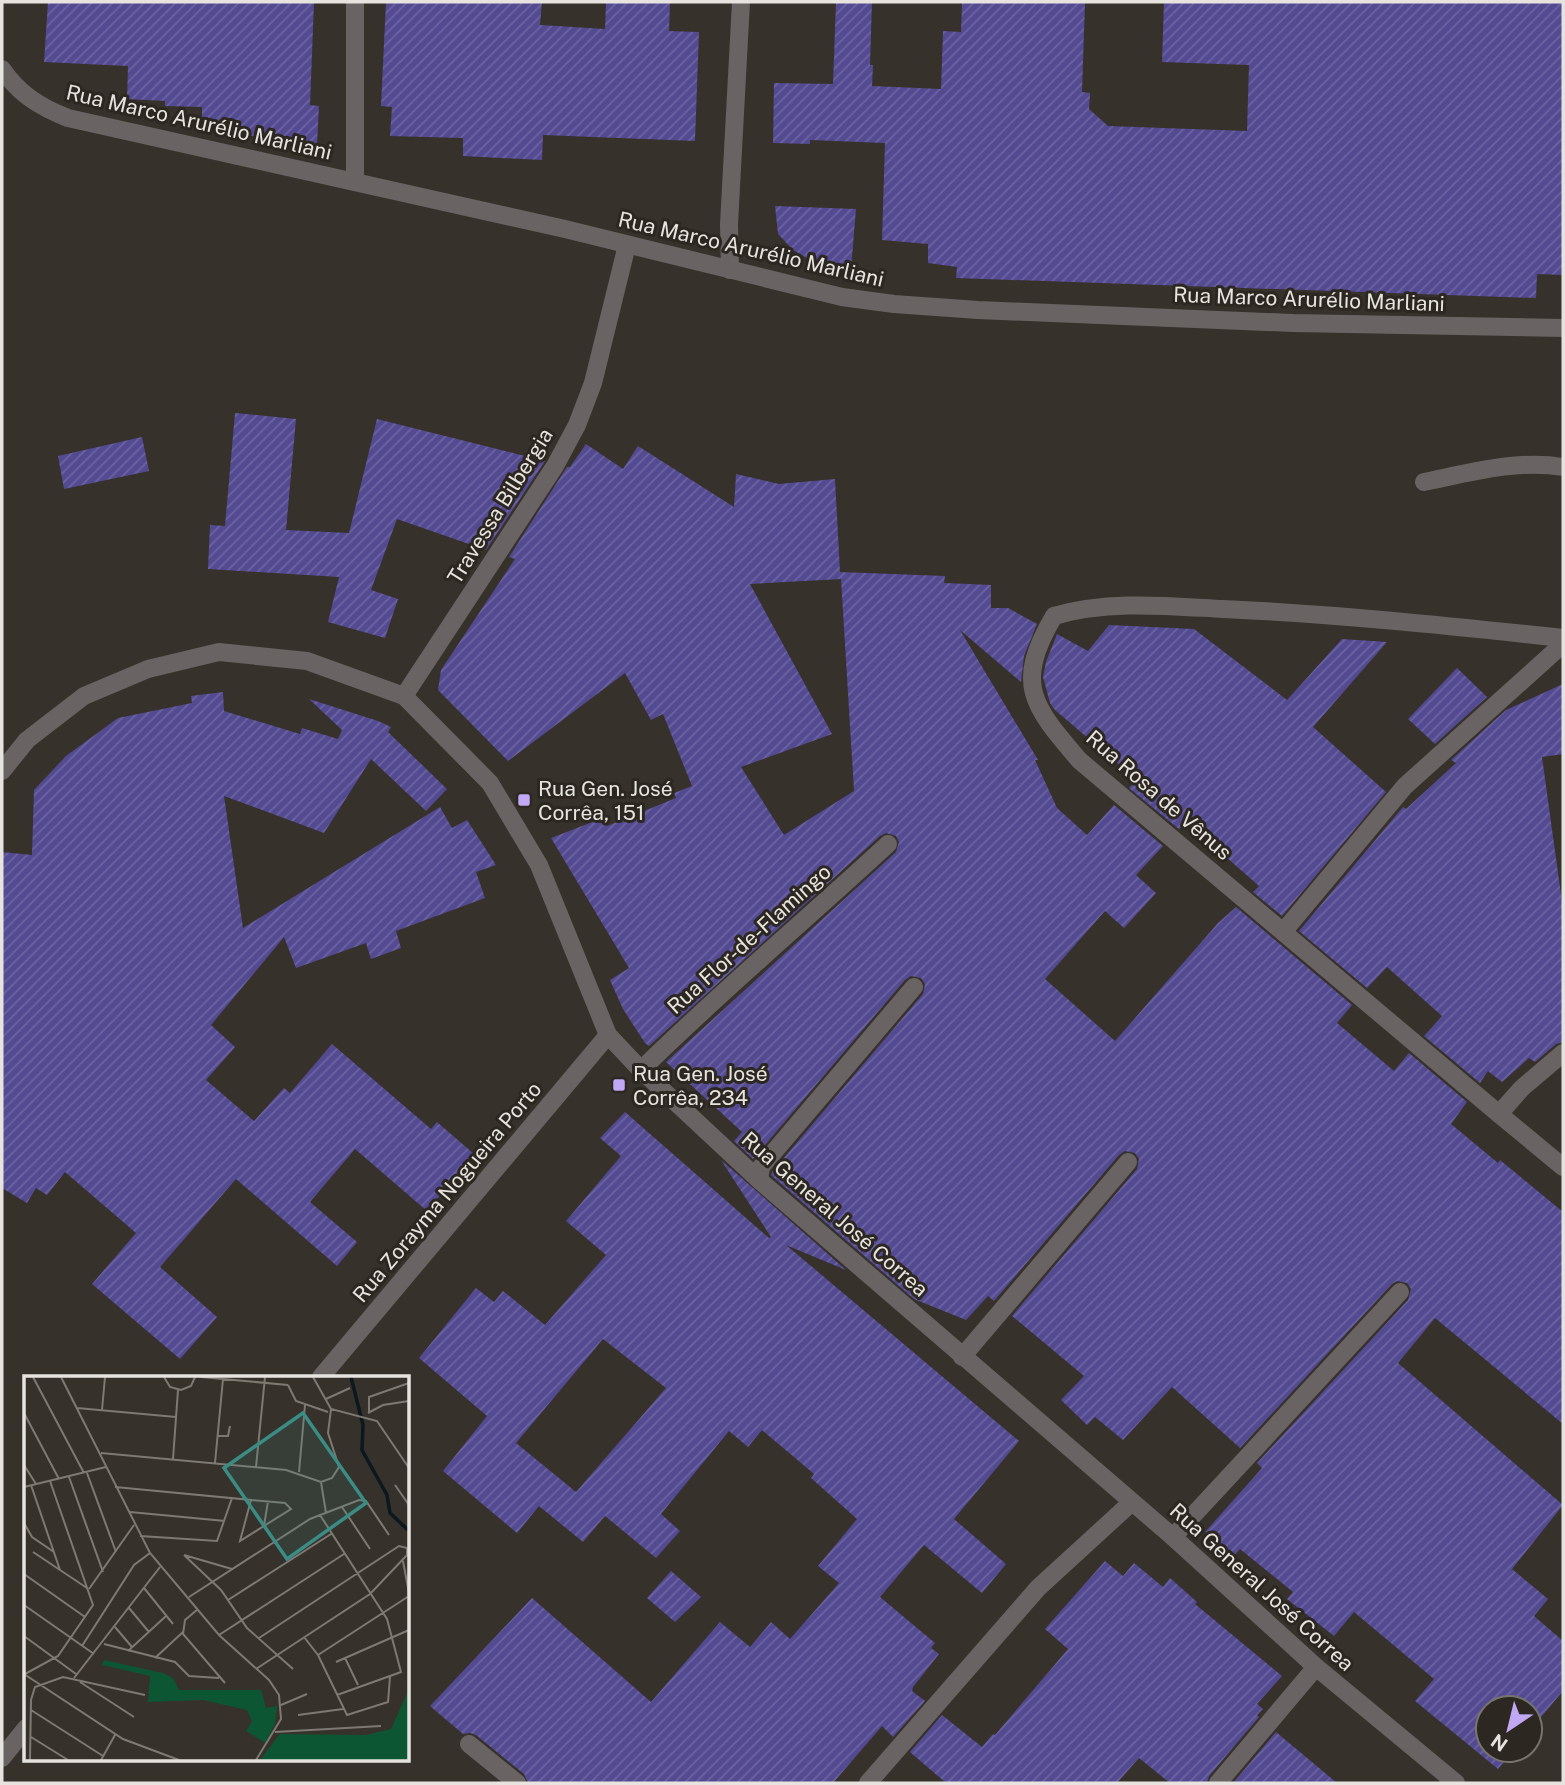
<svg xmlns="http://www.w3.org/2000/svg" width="1565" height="1785" viewBox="0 0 1565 1785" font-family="'Public Sans',sans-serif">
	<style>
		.building { fill: url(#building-hatch); fill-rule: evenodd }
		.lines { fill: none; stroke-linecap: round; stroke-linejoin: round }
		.lane { stroke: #696463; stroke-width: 18 }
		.street { stroke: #696463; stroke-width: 18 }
		.poi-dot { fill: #c0a8f4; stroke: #2d2721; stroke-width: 2.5 }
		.labels { text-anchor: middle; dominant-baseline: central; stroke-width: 6; stroke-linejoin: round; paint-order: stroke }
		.street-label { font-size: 21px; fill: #e7e4df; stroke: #2d2721 }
		.poi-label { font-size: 21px; fill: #e7e4df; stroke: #2d2721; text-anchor: start }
		.inset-river { fill: none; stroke: #0b181f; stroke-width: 3.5 }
		.inset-road { fill: none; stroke: #7d7973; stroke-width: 2 }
		.view { fill: #3a8c85; fill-opacity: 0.15; stroke: #3a8c85; stroke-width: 3.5 }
		.inset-edge { fill: none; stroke: #e7e4df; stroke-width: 3.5 }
	</style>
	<defs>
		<pattern id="building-hatch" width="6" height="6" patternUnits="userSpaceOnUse" patternTransform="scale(1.75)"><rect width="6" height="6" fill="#534a92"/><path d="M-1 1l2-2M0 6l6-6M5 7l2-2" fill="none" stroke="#6c64a1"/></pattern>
	</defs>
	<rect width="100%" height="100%" fill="#37312b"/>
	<!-- building -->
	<g class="building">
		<polygon points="48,2 314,2 310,105 319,106 317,144 251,136 202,123 202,107 165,106 165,101 127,99 128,66 44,62"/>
		<polygon points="386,2 542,2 540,25 605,29 606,2 670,2 669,31 699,32 695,141 543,135 542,160 463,156 463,138 390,136 392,107 381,106"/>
		<polygon points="836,2 872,2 870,65 873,65 872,86 941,89 943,31 961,32 962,2 1085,2 1082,92 1090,93 1089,109 1108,126 1247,131 1249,65 1162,62 1164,2 1563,2 1563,275 1537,274 1536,298 956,278 957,267 928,263 928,244 882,240 885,143 810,140 810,144 773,143 774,83 833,84"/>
		<polygon points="775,206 856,209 851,269 831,266 807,258 793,250 778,234"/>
		<polygon points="235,413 296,419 286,530 349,533 377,419 545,461 486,550 397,519 371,590 398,599 385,638 328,622 339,577 208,569 210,525 225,526"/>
		<polygon points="142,437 149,471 64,489 58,456"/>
		<path d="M586,444l37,25 15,-23 96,61 2,-33 43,10 56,-5 5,93 105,4 -1,7 47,2v23h17l29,16 -13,32 -3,26 -61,-52 78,130h-3l22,48 30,27 27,-30 49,41 -27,29 20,18 -32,35 -19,-17 -60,68 70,62 103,-118 18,-16 116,98 -15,18 57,48 15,-18 58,49 -16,22 47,39 2,-3 63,52v212l-128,-106 -37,45 165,142 -51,64 36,30 -14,17 29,25v50l-33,39v-22h-42v42h26l-16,19 -83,-68 19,-22 -80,-67 -20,24 -47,-37 6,-7 -53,-43 -6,7 -29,-24 57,-64 -5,-5 151,-163 3,-11 -4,-6 -10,-2 -5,3 -152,164 -68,-61 -49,53 -28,-23 -8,8 -26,-25 23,-24 -72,-60 125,-147 2,-10 -4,-6 -10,-2 -6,4 -125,146 -6,-5 -22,24 -52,-21 -143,-124 1,-3 151,-178 2,-10 -4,-6 -10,-2 -6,4 -152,179 -19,-18 8,-9 -76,-70 230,-210 3,-10 -3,-6 -10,-3 -6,3 -231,210 -4,-3 -22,-34 -13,-29 19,-12 -78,-130 52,-20 4,8 69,-28 -2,-5 18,-7 -29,-72 -12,6 -26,-47 -117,88 -70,-71 3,-20 74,-111 -6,-2 58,-90h3zM841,579l13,212 -70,44 -43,-68 91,-33 -82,-150z"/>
		<polygon points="1109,625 1194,629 1287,700 1342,639 1387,642 1313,727 1386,792 1282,916 1253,892 1259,886 1186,822 1179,829 1129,788 1137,780 1055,710 1050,703 1043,677 1046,662 1057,634 1088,651"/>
		<polygon points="1457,668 1487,697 1435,744 1408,719"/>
		<polygon points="1563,684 1563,754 1542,757 1563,909 1563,1042 1556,1044 1535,1062 1529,1058 1502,1082 1488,1071 1480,1083 1424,1036 1442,1016 1387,967 1367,988 1299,931 1403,807 1406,809 1456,763 1451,760 1506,710"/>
		<polygon points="223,692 224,711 300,734 302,728 338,739 342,730 309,699 378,721 391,727 388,732 447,789 426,811 371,759 324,833 224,796 243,928 440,807 452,828 467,820 496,865 476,872 485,898 396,931 401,948 371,959 366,943 296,968 284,937 211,1025 235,1047 206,1080 254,1121 284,1088 290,1093 332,1044 431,1129 437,1122 474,1154 427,1211 355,1149 310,1202 357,1242 337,1266 236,1179 160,1267 217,1317 180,1359 92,1284 136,1233 65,1172 47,1195 36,1188 27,1203 2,1188 2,852 32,855 34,790 66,756 118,718 192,703 191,696"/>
		<path d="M625,1112l144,126 2,-1 -50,-77 125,110 -60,-25 233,196 -65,78 52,45 -24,29 -58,-48 -44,52 55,46 -4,5 8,6 -26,33 -1,4 13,10 -32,36 -11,-11 -49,57h-305l-4,-9 -48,-39 -6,-2 -7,1 -33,-28 102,-108 119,104 69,-80 30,25 21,-25 19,17 49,-56 -21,-17 39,-47 -46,-41 3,-4 -52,-44 -14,17 -19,-16 -68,83 19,17 -24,27 -51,-42 -22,26 -44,-36 -22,27 -74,-62 44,-55 -68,-58 57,-70 18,14 9,-11 42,34 61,-70 -40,-34 55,-65 -21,-18zM603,1339l63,49 -90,104 -60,-49z"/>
		<polygon points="1105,1561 1123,1576 1134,1563 1163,1587 1170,1578 1197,1602 1195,1604 1282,1676 1257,1704 1263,1709 1257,1715 1259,1717 1209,1776 1207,1783 1170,1783 1139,1758 1117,1783 946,1783 910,1752 942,1715 982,1747 993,1734 995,1735 1068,1649 1045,1629"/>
		<polygon points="671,1571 701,1597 675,1622 647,1598"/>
		<polygon points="1276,1732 1337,1783 1233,1783"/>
	</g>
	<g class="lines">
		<!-- lane -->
		<g class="lane">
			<path d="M1424,482c44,-9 94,-23 139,-15"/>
			<path d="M641,1070c79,-78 165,-150 247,-226"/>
			<polyline points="759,1180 761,1167 914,987"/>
			<polyline points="962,1357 1128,1162"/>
			<polyline points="1173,1537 1400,1292"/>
			<polyline points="469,1744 517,1783"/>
			<polyline points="1218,1783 1316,1667"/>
		</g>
		<!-- street -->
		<g class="street">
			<path d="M2,69c17,25 38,38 66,49l497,111 277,68 52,7 84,6 315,13 270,5"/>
			<polyline points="355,182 355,2"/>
			<polyline points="730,270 729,224 741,2"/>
			<polyline points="404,696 555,466 577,425 593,383 627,245"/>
			<polyline points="2,771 27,740 84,696 148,669 219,652 307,661 404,696 490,783 539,865 608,1035 641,1070 759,1180 1173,1537 1316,1667 1456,1783"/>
			<polyline points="1283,932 1405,786 1563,644"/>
			<polyline points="1563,1053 1522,1088 1499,1114 1563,1167"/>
			<path d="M1499,1114l-420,-354c-47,-55 -65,-76 -25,-144 54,-16 113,-10 169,-7 114,5 227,17 340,29"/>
			<polyline points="321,1377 608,1035"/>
			<polyline points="2,1758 26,1728"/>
			<polyline points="868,1783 1038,1588 1132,1502"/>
		</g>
	</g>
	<!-- markers -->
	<g class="poi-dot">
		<rect x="517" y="793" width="14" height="14" rx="3.5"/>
		<rect x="612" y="1078" width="14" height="14" rx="3.5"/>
	</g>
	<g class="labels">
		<!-- street labels -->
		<g class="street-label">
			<text transform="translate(199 122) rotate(13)">Rua Marco Arurélio Marliani</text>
			<text transform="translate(751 249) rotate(13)">Rua Marco Arurélio Marliani</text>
			<text transform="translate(1309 299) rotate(2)">Rua Marco Arurélio Marliani</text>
			<text transform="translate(500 506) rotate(-58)">Travessa Bilbergia</text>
			<text transform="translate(1159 795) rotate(41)">Rua Rosa de Vênus</text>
			<text transform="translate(749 939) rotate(-42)">Rua Flor-de-Flamingo</text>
			<text transform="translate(447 1192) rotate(-50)">Rua Zorayma Nogueira Porto</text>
			<text transform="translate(835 1214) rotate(41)">Rua General José Correa</text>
			<text transform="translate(1262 1587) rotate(42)">Rua General José Correa</text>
		</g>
		<!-- poi labels -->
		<g class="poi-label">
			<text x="538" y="788">Rua Gen. José<tspan x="538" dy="24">Corrêa, 151</tspan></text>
			<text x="633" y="1073">Rua Gen. José<tspan x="633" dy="24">Corrêa, 234</tspan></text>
		</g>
	</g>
	<!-- overview -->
	<g transform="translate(24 1376)">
		<rect width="385" height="385" fill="#37312b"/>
		<path d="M80,284l59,13 10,5 6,12h82l5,18 11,-2 -2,18 -10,19 -19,-12 6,-10 -5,-11 -44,-10 -55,2 2,-26 -48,-11zM385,313v71h-149l20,-26 86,1 25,-6z" fill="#0c5633"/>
		<path class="inset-river" d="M327,1l12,48 -1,25 25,45 3,18 19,18"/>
		<path class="inset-road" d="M9,1l51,96M37,1l89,176 69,82 50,45 10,15 2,24 -25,41M140,1l6,10 11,3 10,-4 4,-9M177,1l87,8M289,1l18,32 46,12 32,47M264,9l8,16 32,11M302,23l24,-11M53,32l99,9M78,34l3,-33M0,37l35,66M344,37l15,-8 26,-4M345,37v-16l40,-14M193,60h11l2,-10M77,77l185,17 35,12 11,-4 7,-11 -11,-34 3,-24M149,83l5,-69M191,87l8,-84M0,89l12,19M232,91l9,-90M275,96l6,-67M63,97l29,79M45,101l34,95M297,106l5,31M7,109l29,85M371,109l14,20M0,111l82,-20M91,111l136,13 -11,41 51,-32 -6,-6 -34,-3M318,131l28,42M106,136l95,9M296,139l67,104 14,53 -64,23M0,147l8,14 22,15M240,150l4,-25M116,160l77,5 15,-43M9,176l54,36M160,179l37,35 26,38 46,41M160,179l48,14M379,185l6,32M0,198l61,43M120,212l29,36M65,213l45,-64M165,221l121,-78 49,-19 7,1 23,34M204,224l103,-66M0,229l70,49M105,232l20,24M174,233l-13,11 -2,14 42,49M91,251l17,20M195,259l125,-81M0,260l52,38M280,261l14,18 91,-59M80,268l71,18 14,14 30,2M58,270l52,-81 16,-12M104,275l38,-35M294,279l29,60 41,-13 2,-25M131,282l28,-26M321,282l13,27M312,286l73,-32M232,293l114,-75 37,-39v-7l-8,-2 -140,92M0,298l99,65 56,21M1,298l33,-18 35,-51 -43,-124M50,302l86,-111M56,306l54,35M257,329l26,-11M7,334l72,46M274,339l45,-6M251,356l106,-6M7,361l37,23M6,384l1,-60 4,-13 28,-10 82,18M77,384l14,-25"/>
		<path class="view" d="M279,37l63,90 -79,56 -63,-91z"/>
		<rect width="385" height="385" class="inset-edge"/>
	</g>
	<!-- border -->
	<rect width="1565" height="1785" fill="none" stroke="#e7e4df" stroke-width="7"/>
	<!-- north arrow -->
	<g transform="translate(1509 1729) rotate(215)"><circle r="33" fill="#2d2721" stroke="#77736d" stroke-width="2"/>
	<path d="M0-5L12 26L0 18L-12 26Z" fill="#c0a8f4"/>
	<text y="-10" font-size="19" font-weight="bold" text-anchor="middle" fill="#e7e4df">N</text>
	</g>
</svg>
